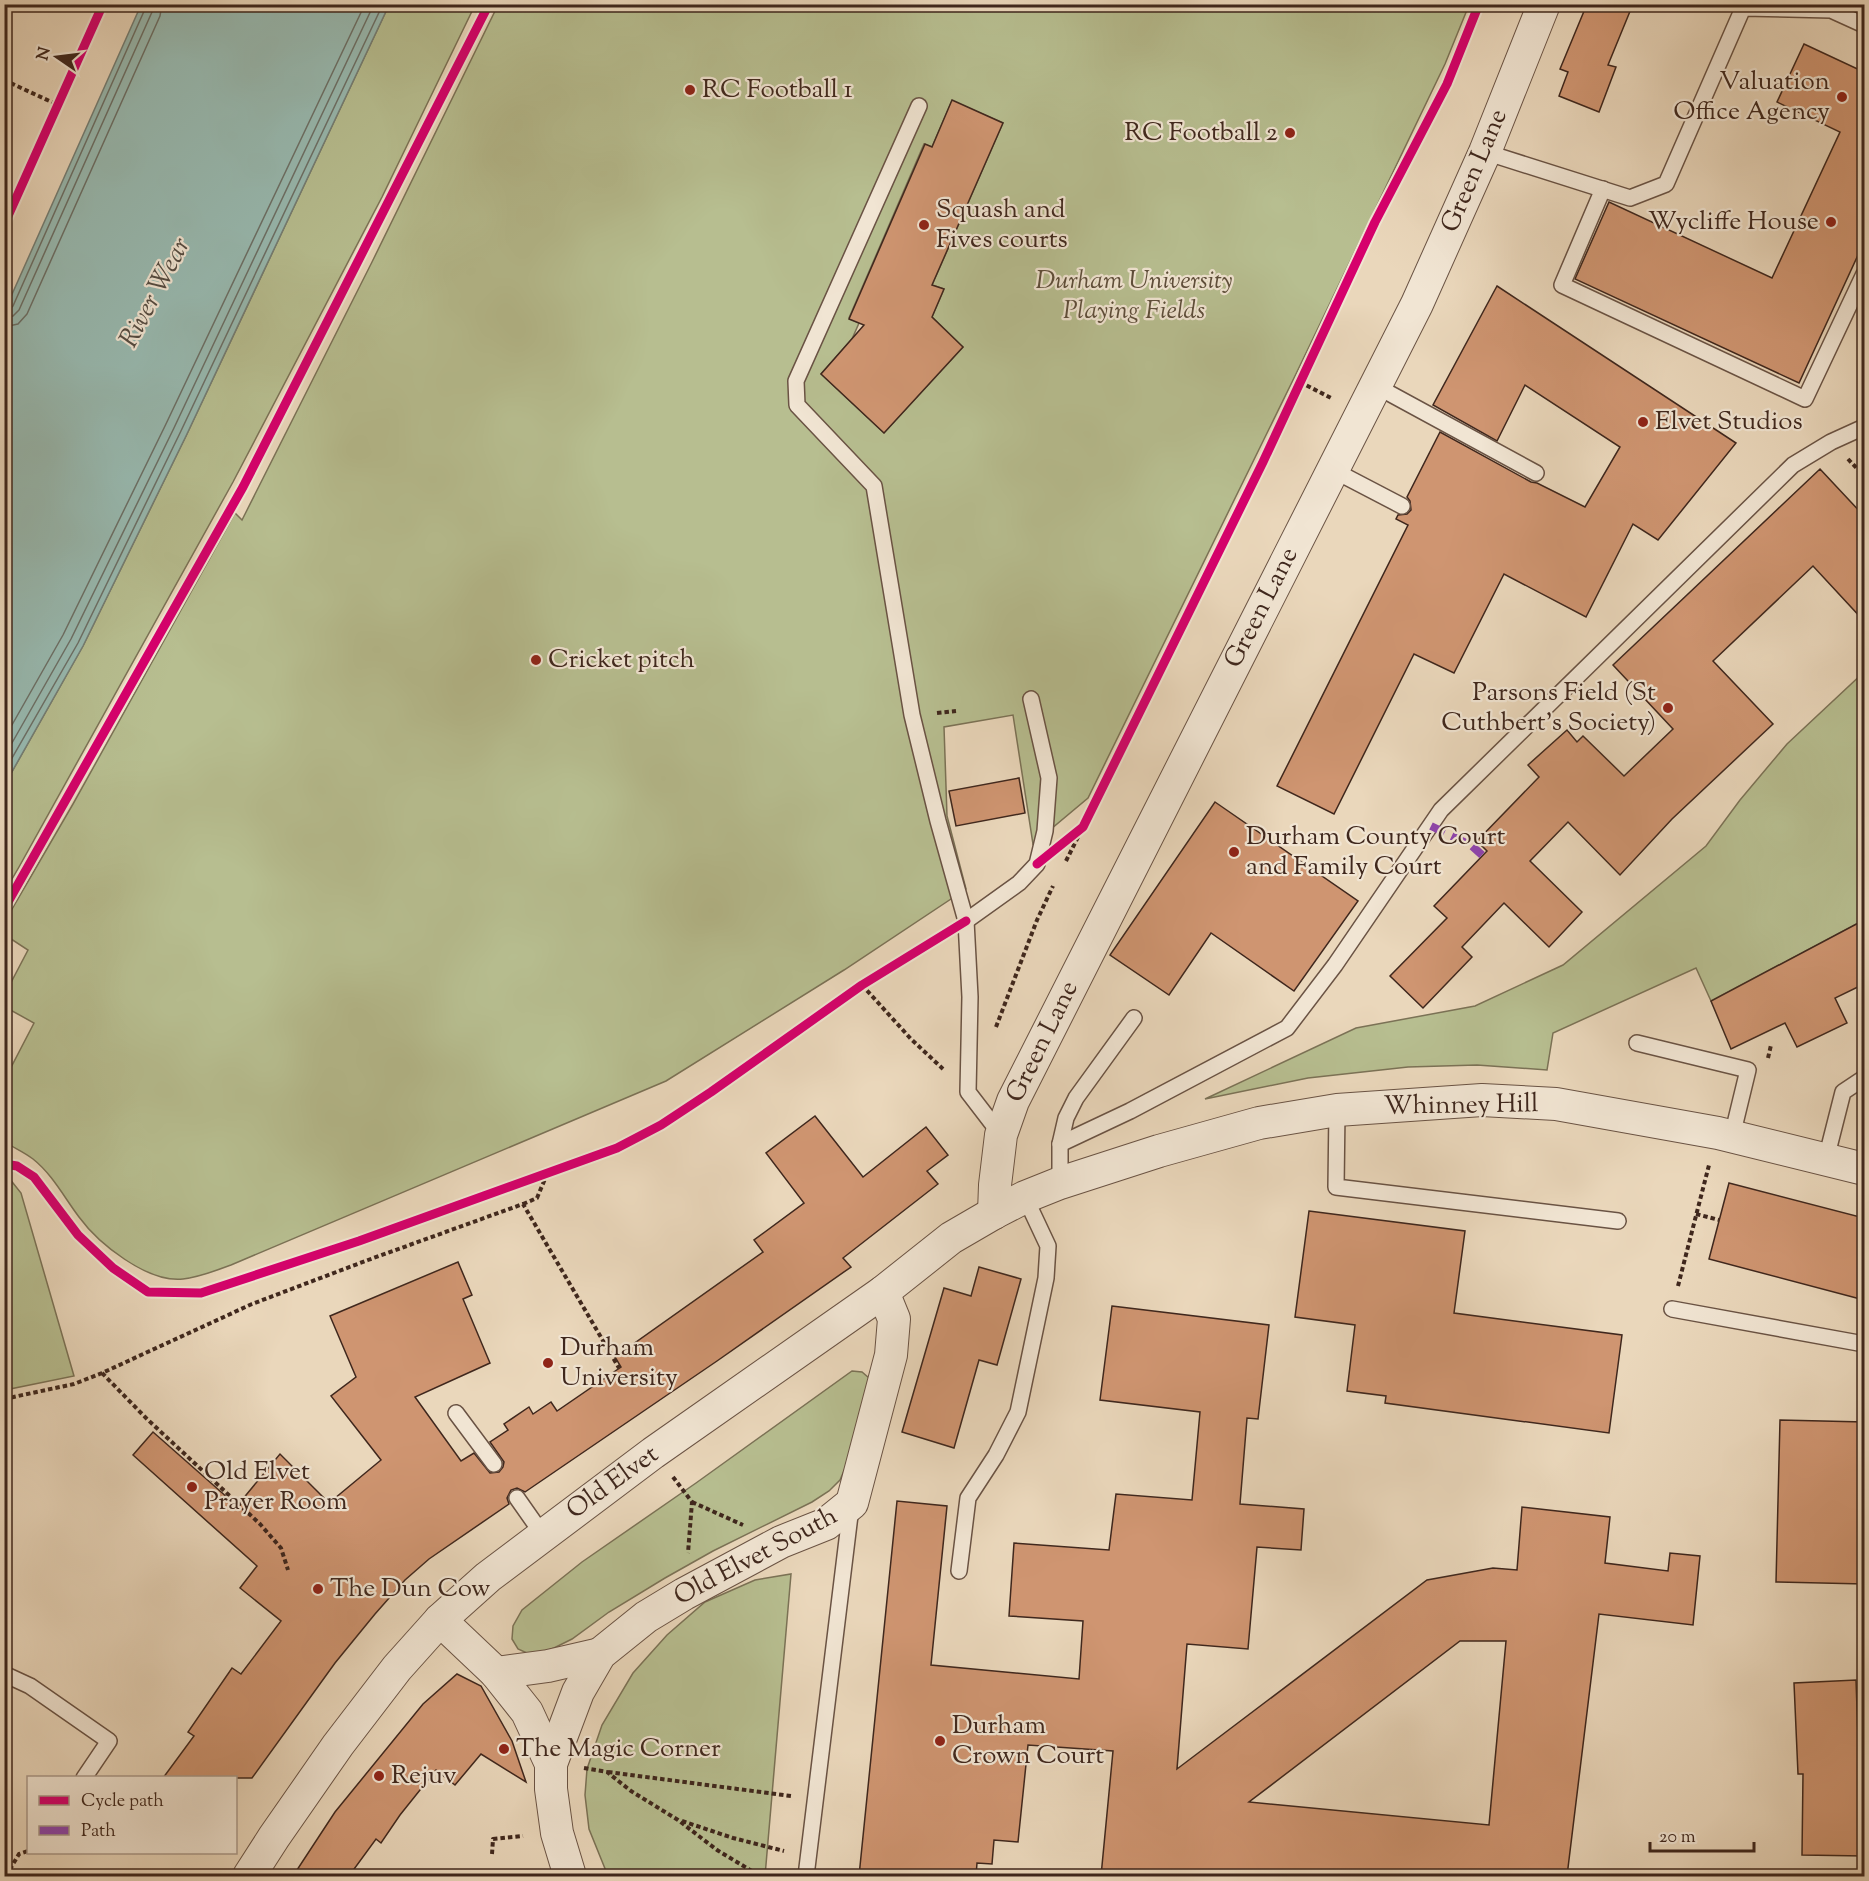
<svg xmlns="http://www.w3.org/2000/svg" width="1869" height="1881" viewBox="0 0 1869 1881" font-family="'Sorts Mill Goudy',serif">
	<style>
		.green { fill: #b7be90; stroke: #7b7256; stroke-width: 1.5; fill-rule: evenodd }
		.water { fill: #98bab1; stroke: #747f76; stroke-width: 1.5 }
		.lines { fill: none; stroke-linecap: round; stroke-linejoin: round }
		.shore { stroke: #6c7067; stroke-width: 1.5 }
		.building { fill: #cf9571; stroke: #3f271d; stroke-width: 1.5; fill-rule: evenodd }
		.service-casing { stroke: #6a5344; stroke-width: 18 }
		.minor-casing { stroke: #6a5344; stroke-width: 34 }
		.path { stroke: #3f271d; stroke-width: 4; stroke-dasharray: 4.5 3; stroke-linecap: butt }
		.service { stroke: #f1e5d3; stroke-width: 15 }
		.minor { stroke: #f1e5d3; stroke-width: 32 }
		.quiet { stroke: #8e44ad; stroke-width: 8; stroke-dasharray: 15 8; stroke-linecap: butt }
		.cycleway-casing { stroke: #f1e5d3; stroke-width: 13 }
		.cycleway { stroke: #d6006c; stroke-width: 9 }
		.poi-dot { fill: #8f2418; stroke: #f1e5d3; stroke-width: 2 }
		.labels { text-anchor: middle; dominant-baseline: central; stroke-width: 4.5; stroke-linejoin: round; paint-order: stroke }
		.poi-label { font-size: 26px; fill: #3f271d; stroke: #f1e5d3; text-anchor: start }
		.street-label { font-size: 26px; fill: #3f271d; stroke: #f1e5d3 }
		.park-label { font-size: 26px; font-style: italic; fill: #5d4d3a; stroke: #f1e5d3 }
		.water-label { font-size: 27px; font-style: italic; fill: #554c42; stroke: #f1e5d3 }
	</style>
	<rect width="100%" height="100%" fill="#ead7bb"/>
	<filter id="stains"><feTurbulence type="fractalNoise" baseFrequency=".00333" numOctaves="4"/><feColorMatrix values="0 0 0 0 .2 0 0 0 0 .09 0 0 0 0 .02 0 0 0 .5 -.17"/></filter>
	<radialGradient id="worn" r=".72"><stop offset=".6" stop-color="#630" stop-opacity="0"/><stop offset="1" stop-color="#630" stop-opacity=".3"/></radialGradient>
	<!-- green -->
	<g class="green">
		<polygon points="389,5 475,5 382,197 233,482 19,867 5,891 5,784 83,646 186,436"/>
		<path d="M498,5h971l-24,59 -151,314 -206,420 -55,46 -20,-129 -69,12 3,89 19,73 -122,81 -178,111 -435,184c-16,6 -31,12 -48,14 -36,4 -85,-36 -104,-62 -15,-20 -27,-43 -46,-58 -9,-7 -19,-11 -28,-17v-63l29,-56 -29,-16v-13l23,-44 -23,-15v-14l68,-117 162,-291 7,7 130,-258zM952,101l51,22 -71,162 12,4 -12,28 31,30 -79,86 -63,-59 31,-35 7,-16 -10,-5 75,-174 8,3z"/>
		<polygon points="1864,672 1864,920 1711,1001 1696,968 1553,1033 1547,1070 1477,1065 1408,1067 1308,1078 1205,1099 1356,1028 1475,1006 1563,965 1706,846 1740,800 1787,744"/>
		<polygon points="5,1177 9,1178 21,1193 74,1376 5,1390"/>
		<polygon points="852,1371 862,1372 869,1378 846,1466 840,1480 829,1491 812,1502 713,1551 665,1578 609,1612 572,1639 554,1648 541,1653 529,1654 518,1649 512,1639 513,1626 522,1610 582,1562 696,1483"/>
		<polygon points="791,1574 765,1876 608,1876 589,1829 585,1795 587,1769 602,1725 633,1673 667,1635 705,1602 755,1580"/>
	</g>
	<!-- water -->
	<polygon class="water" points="141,5 389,5 186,436 83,646 5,784 5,310"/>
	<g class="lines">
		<!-- shore -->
		<g class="shore">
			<polyline points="4,310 10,309 13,306 145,9 146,4"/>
			<polyline points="4,318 13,316 19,310 152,12 153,4"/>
			<polyline points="4,327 18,324 27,314 160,16 162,4"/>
			<polyline points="4,739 63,635 165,426 365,4"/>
			<polyline points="4,757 71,639 173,430 374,4"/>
			<polyline points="4,772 78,643 180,433 383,4"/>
		</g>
	</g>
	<!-- building -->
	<g class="building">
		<polygon points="1587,4 1633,4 1608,65 1616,67 1599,112 1559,96 1568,72 1560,69"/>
		<polygon points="1804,44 1864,72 1864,242 1799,383 1575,279 1609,202 1772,278 1840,132 1777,102"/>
		<polygon points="952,100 1003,123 932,285 944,289 932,317 963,347 884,433 821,374 864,325 849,319 925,144 932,147"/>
		<polygon points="1497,286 1736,443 1658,540 1633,524 1586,617 1504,574 1454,673 1414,654 1334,814 1277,786 1408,525 1396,519 1398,515 1407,514 1411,510 1410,501 1407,497 1440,432 1531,482 1537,483 1585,507 1620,447 1525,385 1497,441 1433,405"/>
		<polygon points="1820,469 1864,516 1864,621 1813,566 1713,661 1773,724 1672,819 1620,875 1568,822 1530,861 1582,912 1549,947 1504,903 1462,947 1472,957 1423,1008 1390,976 1447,918 1434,906 1487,851 1477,841 1539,777 1528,765 1567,730 1577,742 1583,736 1624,776 1673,729 1613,665"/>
		<polygon points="1019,778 1025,813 956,826 949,791"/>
		<polygon points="1215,802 1358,901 1294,991 1211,933 1169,995 1110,955"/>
		<polygon points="1864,920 1864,984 1835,998 1847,1023 1797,1047 1785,1023 1731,1049 1711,1001"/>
		<polygon points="815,1116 863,1177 926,1127 948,1155 927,1171 938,1184 843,1258 851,1267 717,1361 525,1492 517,1488 511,1490 507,1498 509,1504 429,1559 405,1580 375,1614 335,1663 252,1778 163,1778 194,1736 188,1732 232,1668 241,1674 281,1621 240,1588 257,1566 133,1455 153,1432 237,1506 280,1454 329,1503 381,1460 331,1396 356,1377 330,1316 458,1262 472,1295 463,1299 490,1363 415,1397 461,1461 474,1453 490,1473 499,1472 503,1467 504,1462 490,1442 508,1430 504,1424 529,1407 533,1414 551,1402 557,1411 621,1367 615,1357 763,1252 754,1240 804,1203 766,1153"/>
		<polygon points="1729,1183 1864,1218 1864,1300 1709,1259"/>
		<polygon points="1309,1211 1465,1231 1454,1313 1622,1335 1609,1433 1385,1403 1386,1396 1347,1391 1355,1325 1295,1317"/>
		<polygon points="979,1267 1021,1279 997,1365 979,1360 954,1448 902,1432 944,1288 971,1296"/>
		<path d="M1112,1306l157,19 -11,94 -11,-1 -7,86 64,5 -3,41 -44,-3 -9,102 -61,-5 -10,125 250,-189 66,-12 24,2 5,-63 88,10 -5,46 63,8 2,-18 30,3 -7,69 -94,-11 -32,262h-466l12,-125 -85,-6 -10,97 -24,-2 -2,24 -15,-1 -1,13h-117l38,-375 50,5 -16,159 148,14 4,-58 -74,-5 5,-73 95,7 7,-56 76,6 8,-88 -100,-12zM1460,1641h46l-17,184 -240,-23z"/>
		<polygon points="1780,1420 1864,1422 1864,1584 1776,1582"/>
		<polygon points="457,1674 481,1686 512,1741 526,1782 481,1754 455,1785 436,1770 400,1815 381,1843 376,1839 349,1876 293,1876 335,1812 423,1704"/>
		<polygon points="1856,1680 1860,1795 1864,1795 1864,1856 1802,1855 1803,1774 1798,1774 1794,1683"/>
	</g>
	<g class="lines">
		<defs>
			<g id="service">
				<polyline points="919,106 796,381 797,405 874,486 912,715 938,821 966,921 970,997 968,1092 1001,1135"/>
				<polyline points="1485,152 1630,198 1666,184 1743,8 1831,10 1864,25"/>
				<polyline points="1603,189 1562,285 1805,399 1864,274"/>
				<polyline points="1376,386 1536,473"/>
				<polyline points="1333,470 1402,506"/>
				<polyline points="966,921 1019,883 1037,864 1045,831 1049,778 1031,699"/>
				<polyline points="1637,1043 1748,1070 1732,1136"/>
				<polyline points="1337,1110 1336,1187 1618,1221"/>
				<polyline points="1060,1144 1130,1111 1287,1028 1335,965 1441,810 1793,465 1831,442 1864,427"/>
				<polyline points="1826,1159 1843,1092 1864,1078"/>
				<polyline points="1060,1183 1060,1144 1066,1118 1076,1098 1134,1018"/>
				<polyline points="1672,1309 1864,1344"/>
				<polyline points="456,1413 494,1464"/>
				<polyline points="517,1498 543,1535"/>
				<polyline points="959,1571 968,1498 996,1455 1018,1412 1046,1278 1048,1246 1025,1197"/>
				<polyline points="4,1674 30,1686 109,1741 84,1778"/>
				<polyline points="806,1876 851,1507"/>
			</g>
			<g id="minor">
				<polyline points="994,1213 995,1185 1001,1135 1013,1101 1417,304 1485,152 1544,4"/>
				<polyline points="440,1620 496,1673 527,1712 551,1764"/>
				<polyline points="496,1673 548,1666 600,1654"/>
				<polyline points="249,1876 274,1837 338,1745 397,1668 440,1620 488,1577 653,1453 883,1292 951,1238 994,1213 1025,1197 1060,1183 1159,1151 1259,1123 1337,1110 1482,1100 1556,1104 1718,1133 1864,1169"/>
				<polyline points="570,1876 557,1833 551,1789 551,1764 578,1692 600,1654 646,1617 684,1594 781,1542 826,1524 852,1503 891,1355 894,1319 883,1292"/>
			</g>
		</defs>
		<!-- service casing -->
		<use href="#service" class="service-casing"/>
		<!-- minor casing -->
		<use href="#minor" class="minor-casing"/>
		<!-- path -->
		<g class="path">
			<polyline points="4,80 58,105"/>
			<polyline points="1300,382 1331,398"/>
			<polyline points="1848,459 1864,476"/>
			<polyline points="1859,623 1864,617"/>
			<polyline points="937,713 956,711"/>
			<polyline points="1066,861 1083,827"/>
			<polyline points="862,985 911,1039 943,1069"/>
			<polyline points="996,1027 1037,920 1053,886"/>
			<polyline points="1768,1058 1771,1045"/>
			<polyline points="523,1204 537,1198 547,1174"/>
			<polyline points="1696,1214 1719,1220"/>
			<polyline points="1678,1286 1709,1165"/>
			<polyline points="102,1373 147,1419 260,1524 281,1548 288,1570"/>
			<polyline points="4,1399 74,1384 102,1373 252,1304 368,1260 523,1204 619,1368"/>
			<polyline points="673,1477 692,1502 688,1553"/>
			<polyline points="692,1502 743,1525"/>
			<polyline points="584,1768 607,1772 631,1791 678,1820 717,1850 760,1876"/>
			<polyline points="608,1772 791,1796"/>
			<polyline points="682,1821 733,1838 784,1851"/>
			<polyline points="492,1854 493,1839 523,1836"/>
			<polyline points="6,1876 19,1854 28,1851"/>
		</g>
		<!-- service -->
		<use href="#service" class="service"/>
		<!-- minor -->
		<use href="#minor" class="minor"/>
		<!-- quiet -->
		<polyline class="quiet" points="1431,826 1472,846 1482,855"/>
		<defs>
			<g id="cycleway">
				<polyline points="4,225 103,4"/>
				<polyline points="1037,864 1083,827 1263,462 1375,222 1447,84 1479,4"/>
				<polyline points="4,909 243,487 489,4"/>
				<polyline points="4,1164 17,1166 34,1177 78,1235 113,1268 148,1292 201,1293 359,1241 617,1148 661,1125 711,1092 862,985 966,921"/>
			</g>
		</defs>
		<!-- cycleway casing -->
		<use href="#cycleway" class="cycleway-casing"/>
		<!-- cycleway -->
		<use href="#cycleway" class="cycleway"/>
	</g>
	<!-- markers -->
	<g class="poi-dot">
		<circle cx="690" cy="90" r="6"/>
		<circle cx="1842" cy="97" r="6"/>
		<circle cx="1290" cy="133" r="6"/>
		<circle cx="1831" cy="222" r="6"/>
		<circle cx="924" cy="225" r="6"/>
		<circle cx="1643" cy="422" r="6"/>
		<circle cx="536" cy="660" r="6"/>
		<circle cx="1668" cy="708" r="6"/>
		<circle cx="1234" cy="852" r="6"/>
		<circle cx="548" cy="1363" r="6"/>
		<circle cx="192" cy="1487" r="6"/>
		<circle cx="318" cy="1589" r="6"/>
		<circle cx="940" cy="1741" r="6"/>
		<circle cx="504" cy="1749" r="6"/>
		<circle cx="379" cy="1776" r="6"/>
	</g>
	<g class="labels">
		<!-- poi labels -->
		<g class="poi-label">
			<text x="1830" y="82" text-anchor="end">Valuation<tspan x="1830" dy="30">Office Agency</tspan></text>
			<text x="702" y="90">RC Football 1</text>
			<text x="1278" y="133" text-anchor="end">RC Football 2</text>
			<text x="936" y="210">Squash and<tspan x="936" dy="30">Fives courts</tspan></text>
			<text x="1819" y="222" text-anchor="end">Wycliffe House</text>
			<text x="1655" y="422">Elvet Studios</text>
			<text x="548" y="660">Cricket pitch</text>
			<text x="1656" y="693" text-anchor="end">Parsons Field (St<tspan x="1656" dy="30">Cuthbert's Society)</tspan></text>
			<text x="1246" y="837">Durham County Court<tspan x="1246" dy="30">and Family Court</tspan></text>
			<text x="560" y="1348">Durham<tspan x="560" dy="30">University</tspan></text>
			<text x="204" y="1472">Old Elvet<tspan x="204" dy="30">Prayer Room</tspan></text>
			<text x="330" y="1589">The Dun Cow</text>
			<text x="952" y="1726">Durham<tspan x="952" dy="30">Crown Court</tspan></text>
			<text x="516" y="1749">The Magic Corner</text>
			<text x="391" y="1776">Rejuv</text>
		</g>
		<!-- street labels -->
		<g class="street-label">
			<text transform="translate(1475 171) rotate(-67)">Green Lane</text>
			<text transform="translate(1262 608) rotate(-63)">Green Lane</text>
			<text transform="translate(1043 1042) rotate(-64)">Green Lane</text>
			<text transform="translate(1461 1106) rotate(-1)">Whinney Hill</text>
			<text transform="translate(613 1483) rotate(-36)">Old Elvet</text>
			<text transform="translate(756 1557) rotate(-28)">Old Elvet South</text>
		</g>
		<!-- park labels -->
		<g class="park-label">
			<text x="1134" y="281">Durham University<tspan x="1134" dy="30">Playing Fields</tspan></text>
		</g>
		<!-- water labels -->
		<g class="water-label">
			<text transform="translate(156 293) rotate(-62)">River Wear</text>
		</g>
	</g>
	<!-- margin -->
	<rect width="1869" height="1881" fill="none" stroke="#ead7bb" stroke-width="24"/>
	<rect x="6" y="6" width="1857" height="1869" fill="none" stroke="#3f271d" stroke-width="3"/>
	<rect x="12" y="12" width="1845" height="1857" fill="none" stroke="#3f271d" stroke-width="1.5"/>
	<!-- legend -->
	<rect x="27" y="1776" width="210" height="78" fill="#f1e5d3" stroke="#aa998a" stroke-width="1.5"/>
	<rect x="39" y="1796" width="30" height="9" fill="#d6006c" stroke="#aa998a" stroke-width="1.5"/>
	<text x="81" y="1806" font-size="18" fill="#3f271d">Cycle path</text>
	<rect x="39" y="1826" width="30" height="9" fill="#8e44ad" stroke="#aa998a" stroke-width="1.5"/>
	<text x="81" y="1836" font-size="18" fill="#3f271d">Path</text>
	<!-- north arrow -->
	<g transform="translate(57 57) rotate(284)" stroke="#f1e5d3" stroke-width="4.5" paint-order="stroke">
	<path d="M0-4.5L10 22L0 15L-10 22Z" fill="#3f271d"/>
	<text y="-9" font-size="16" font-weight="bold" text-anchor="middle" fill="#3f271d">N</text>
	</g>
	<!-- scale -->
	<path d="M1650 1842v9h104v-9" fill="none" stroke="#3f271d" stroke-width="3"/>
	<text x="1659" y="1842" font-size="18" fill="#3f271d" stroke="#f1e5d3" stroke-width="4.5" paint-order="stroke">20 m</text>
	<rect width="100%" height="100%" filter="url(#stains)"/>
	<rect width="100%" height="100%" fill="url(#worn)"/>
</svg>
